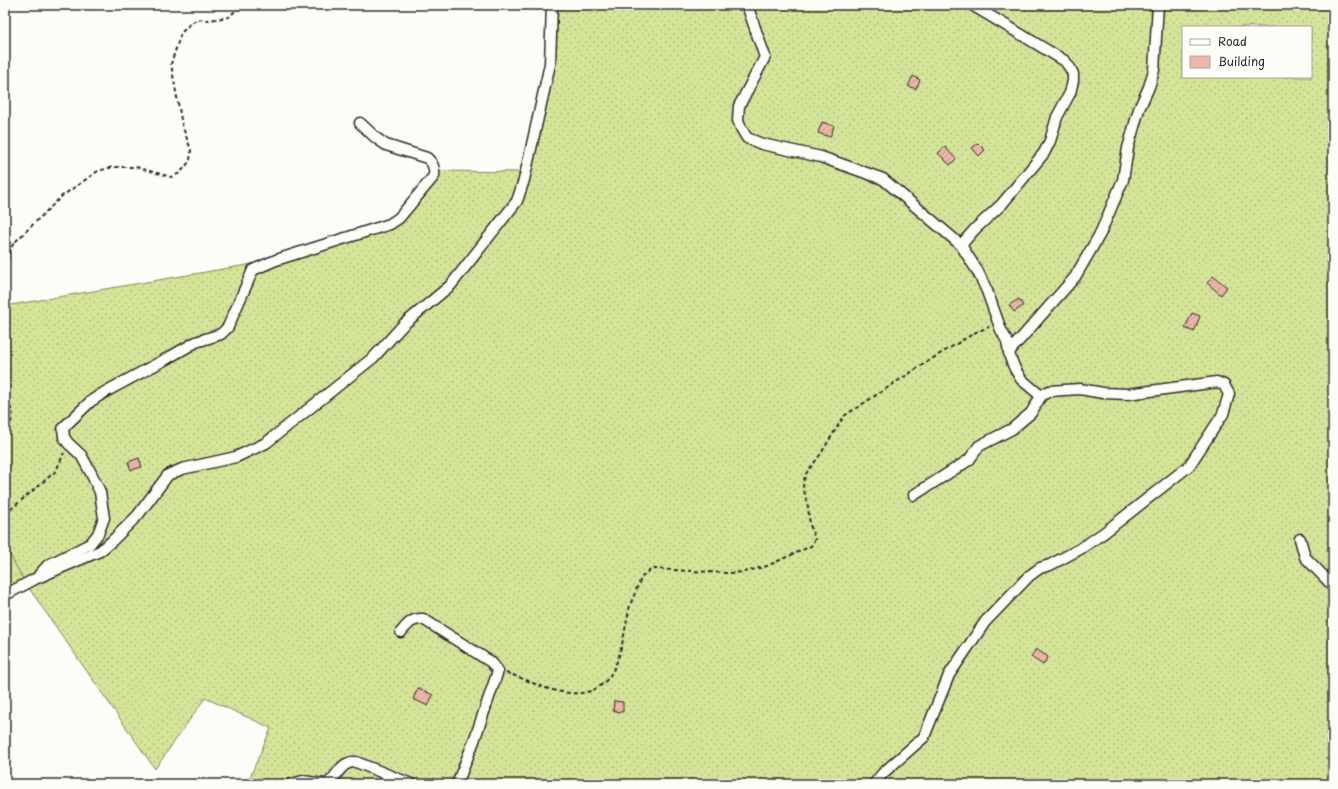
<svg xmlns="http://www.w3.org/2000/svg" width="1338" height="789" viewBox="0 0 1338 789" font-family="'Playpen Sans',sans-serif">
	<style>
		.grass { fill: url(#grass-tufts); stroke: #808862 }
		.garden { fill: url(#garden-dots); stroke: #808862; fill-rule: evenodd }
		.building { fill: url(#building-hatch); stroke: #2b2b2b }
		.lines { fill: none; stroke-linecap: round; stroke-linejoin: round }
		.street-casing { stroke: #2b2b2b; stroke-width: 13 }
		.path { stroke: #2b2b2b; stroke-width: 2; stroke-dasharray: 4 3; stroke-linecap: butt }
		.street { stroke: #fdfcf7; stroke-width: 10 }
	</style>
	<defs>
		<pattern id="grass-tufts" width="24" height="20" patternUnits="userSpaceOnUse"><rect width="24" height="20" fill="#d4e498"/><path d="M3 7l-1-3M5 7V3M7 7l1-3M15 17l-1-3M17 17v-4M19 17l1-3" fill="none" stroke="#b6c483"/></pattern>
		<pattern id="garden-dots" width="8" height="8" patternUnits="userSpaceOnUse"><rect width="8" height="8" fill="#d4e498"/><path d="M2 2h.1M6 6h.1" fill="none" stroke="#b6c483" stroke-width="1.8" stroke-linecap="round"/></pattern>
		<pattern id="building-hatch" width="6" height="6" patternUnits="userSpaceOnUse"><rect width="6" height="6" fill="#efb5a9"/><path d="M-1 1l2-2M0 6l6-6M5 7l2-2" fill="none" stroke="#cd9c92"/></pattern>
	</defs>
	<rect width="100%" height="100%" fill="#fdfcf7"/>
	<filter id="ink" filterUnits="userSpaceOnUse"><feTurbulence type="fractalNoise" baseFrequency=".025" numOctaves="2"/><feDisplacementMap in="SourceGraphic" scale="8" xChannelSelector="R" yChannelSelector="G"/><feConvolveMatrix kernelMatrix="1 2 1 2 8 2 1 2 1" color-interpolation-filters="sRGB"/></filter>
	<g filter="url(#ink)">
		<!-- grass -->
		<polygon class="grass" points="5,546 26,584 5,593"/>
		<!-- garden -->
		<path class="garden" d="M552,5h781v779h-1086l24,-56 -66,-30 -50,71 -129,-185 -21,-38v-240l271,-46 114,-36 45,-53 91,1 24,-108zM1183,27h128v50h-128z"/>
		<!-- building -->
		<g class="building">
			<polygon points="913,76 920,80 916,89 908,86"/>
			<polygon points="822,122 834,126 830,137 818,133"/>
			<polygon points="978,143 985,150 979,156 972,148"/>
			<polygon points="945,147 956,159 950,165 938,153"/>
			<polygon points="1213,276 1227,287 1221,295 1207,283"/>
			<polygon points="1019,299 1023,306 1014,312 1009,305"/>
			<polygon points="1192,313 1200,316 1194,332 1185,328"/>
			<polygon points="139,458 142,467 131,470 128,462"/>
			<polygon points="1036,649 1048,657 1043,665 1031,657"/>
			<polygon points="418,688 433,695 428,706 413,699"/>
			<polygon points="614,701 623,702 623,712 613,711"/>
		</g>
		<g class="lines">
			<defs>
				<g id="street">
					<polyline points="747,5 765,57 739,106 738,120 741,128 747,138 762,144 821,157 883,179 961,245 978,272 987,291 1001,330 1007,341 1010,357 1015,369 1021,379 1041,396"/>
					<polyline points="961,245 975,229 1002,204 1044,153 1050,141 1057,117 1070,93 1073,81 1073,74 1070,68 1065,61 972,5"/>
					<polyline points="1009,352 1075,277 1100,234 1123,180 1128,148 1139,109 1149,87 1154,70 1158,5"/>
					<polyline points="1300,539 1305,557 1333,586"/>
					<path d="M39,575l9,-10 42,-21 8,-10 6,-16 -4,-26 -9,-19 -10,-18 -13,-12 -4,-6 -1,-8 3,-4 25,-24 14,-9 63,-34 28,-16 25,-8 7,-7 25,-57 23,-10 114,-36 9,-6 35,-42c1,-8 -1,-13 -7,-18l-41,-13 -10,-7 -16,-15"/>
					<polyline points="5,595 35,579 100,551 112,541 138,515 168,475 182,469 236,457 266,443 374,357 404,324 451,285 517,201 524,180 550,64 552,5"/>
					<path d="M401,632c7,-8 11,-14 22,-13l68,43 7,9 -24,70 -17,43"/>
					<polyline points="291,784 303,781 323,784"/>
					<path d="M327,784c11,-7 13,-23 29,-22l55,22"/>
					<polyline points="874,784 883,773 924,737 949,675 985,622 1029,576 1040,568 1050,565 1080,549 1105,532 1189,466 1223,414 1229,394 1224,385 1217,382 1128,394 1103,393 1080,389 1049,391 1041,396 1031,413 1012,429 979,446 969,460 914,495"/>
				</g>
			</defs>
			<!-- street casing -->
			<use href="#street" class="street-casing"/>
			<!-- path -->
			<g class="path">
				<polyline points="5,267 13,244 62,196 98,171 113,167 136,167 171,177 180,173 190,161 191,150 182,125 171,64 181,33 191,23 198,19 209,20 229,17 241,5"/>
				<polyline points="5,401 13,411 11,422 5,426"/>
				<polyline points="5,514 56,471 64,453"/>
				<path d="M506,673c19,5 36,16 56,19 56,10 58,-41 67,-82 1,-7 5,-13 7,-20 5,-11 6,-18 19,-21l73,4 16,-1 23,-6 44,-20 4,-7 -5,-14 -2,-18 -5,-21 2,-11 15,-20 24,-39 86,-56 46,-28 13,-5"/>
			</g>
			<!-- street -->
			<use href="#street" class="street"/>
		</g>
	</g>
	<!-- margin -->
	<rect width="1338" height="789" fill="none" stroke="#fdfcf7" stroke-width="20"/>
	<rect x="10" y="10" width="1318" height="769" fill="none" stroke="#2b2b2b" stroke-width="1.5" filter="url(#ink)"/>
	<!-- legend -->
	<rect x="1182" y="26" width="130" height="52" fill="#fdfcf7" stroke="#a9a8a5"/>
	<rect x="1190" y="39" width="20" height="6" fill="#fdfcf7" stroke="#a9a8a5"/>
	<text x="1218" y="46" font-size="12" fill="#2b2b2b">Road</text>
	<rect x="1190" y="56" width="20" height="12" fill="#efb5a9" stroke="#a9a8a5"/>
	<text x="1218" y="66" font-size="12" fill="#2b2b2b">Building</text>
</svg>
